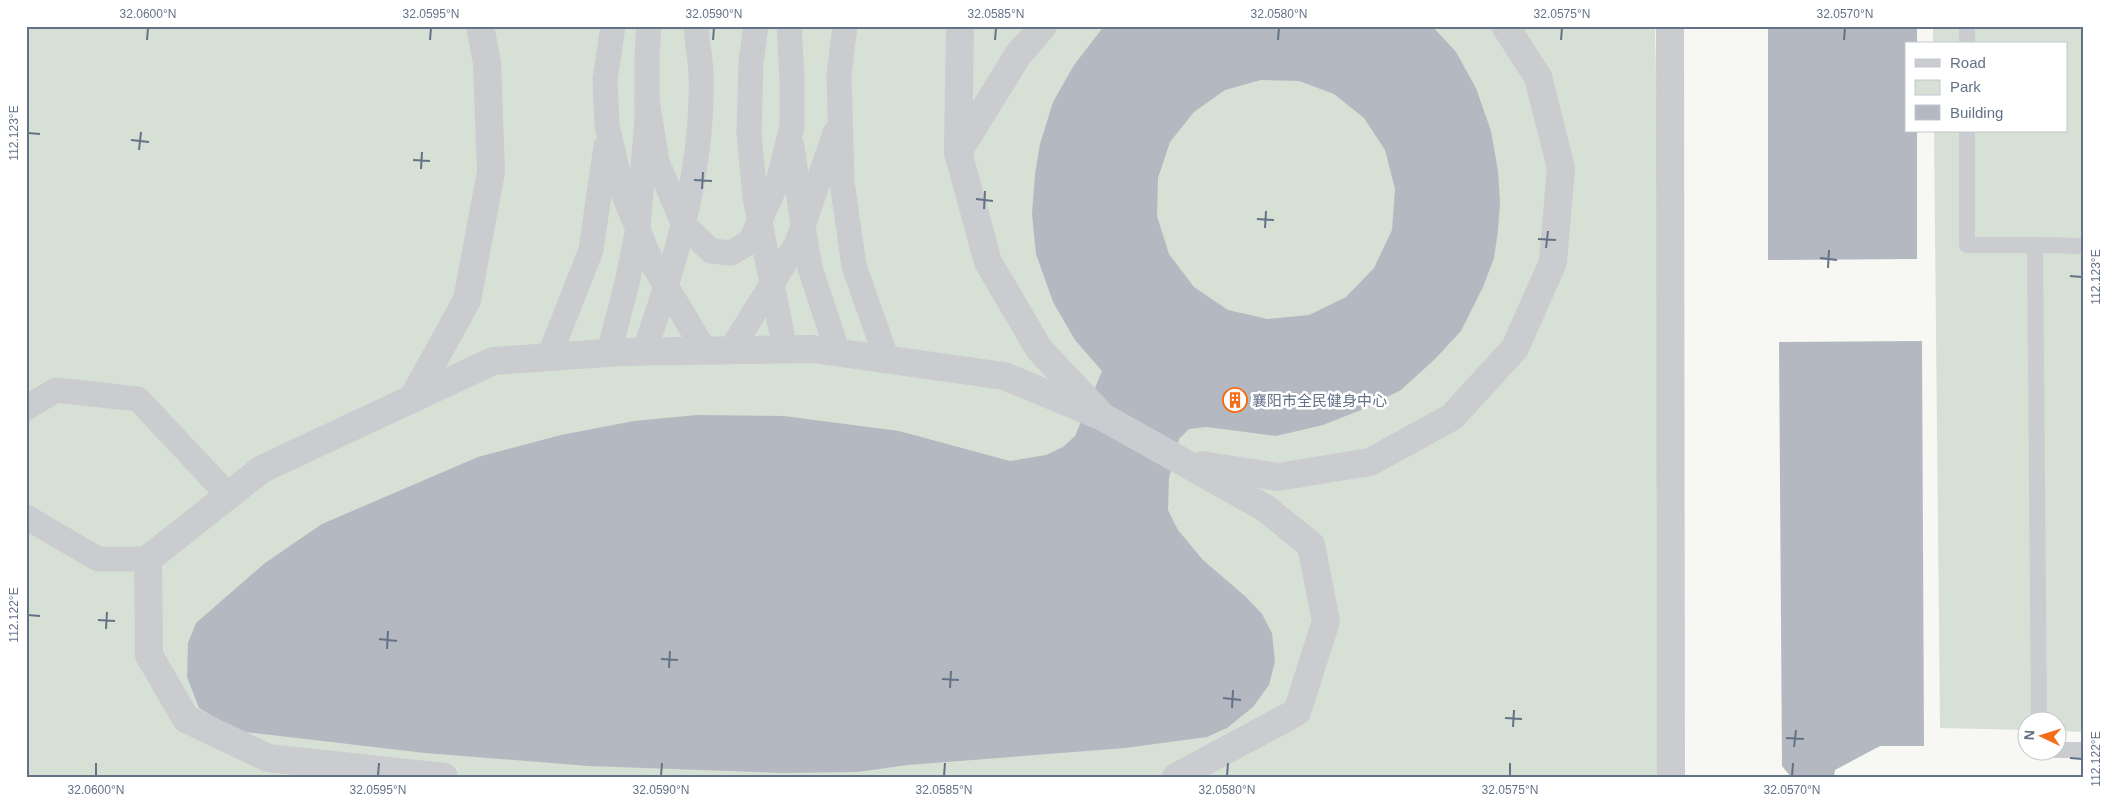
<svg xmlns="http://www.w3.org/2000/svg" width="2110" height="803" viewBox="0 0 2110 803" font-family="Helvetica,'Noto Sans SC',sans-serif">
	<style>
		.green { fill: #d7e0d5 }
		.building { fill: #b4b9c1; fill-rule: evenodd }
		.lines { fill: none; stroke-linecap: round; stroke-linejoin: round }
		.service { stroke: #caccd0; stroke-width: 16 }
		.pedestrian { stroke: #caccd0; stroke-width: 25 }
		.minor { stroke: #caccd0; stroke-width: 28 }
		.ticks { fill: none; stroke: #647288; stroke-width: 2 }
		.labels { text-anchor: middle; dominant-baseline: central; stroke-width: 5; stroke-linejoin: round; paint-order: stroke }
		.poi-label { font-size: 15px; fill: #647288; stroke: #fff; text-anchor: start }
		.neatline { fill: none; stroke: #647288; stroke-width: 2 }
		.ticks-label { font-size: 12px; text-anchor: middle; fill: #647288 }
	</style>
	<rect width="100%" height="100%" fill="#f7f8f4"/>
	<!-- green -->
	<g class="green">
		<polygon points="26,26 1655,26 1670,777 26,777"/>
		<polygon points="1933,26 2084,26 2084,732 2058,731 2058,720 2028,720 2027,730 1940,728 1934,131 2066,131 2066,44 1933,44"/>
	</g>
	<!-- building -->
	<g class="building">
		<path d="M1106,26h326l24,26 20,36 15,43 7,40 2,31 -2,29 -4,27 -11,29 -22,44 -26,28 -34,31 -40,20 -38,15 -47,11 -69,-9 -18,2 -10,10 -10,39 -1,32 10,20 25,30 43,37 16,17 10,19 3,29 -6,23 -16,22 -26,21 -20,9 -82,11 -217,17 -51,7 -74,1 -194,-7 -164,-13 -180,-21 -30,-14 -16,-10 -12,-31 1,-34 8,-20 69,-60 57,-39 156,-67 83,-22 73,-14 63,-6 87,1 115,15 111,30 36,-6 17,-8 12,-11 27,-65 -27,-31 -22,-38 -17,-48 -4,-40 3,-40 5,-30 13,-42 21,-37 27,-35zM1261,80l38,1 35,13 30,24 21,32 10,39 -3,41 -18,38 -28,29 -37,18 -41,4 -40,-9 -34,-23 -25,-33 -12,-38 1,-38 12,-36 24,-30 31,-22z"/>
		<polygon points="1768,26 1917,26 1917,44 1906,44 1906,131 1917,131 1917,259 1768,260"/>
		<polygon points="1922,341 1924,746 1880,746 1835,770 1834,777 1791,777 1782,766 1779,342"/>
	</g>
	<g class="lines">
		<!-- service -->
		<g class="service">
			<polyline points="1967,26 1967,44"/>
			<polyline points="1967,131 1967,245 2035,245 2039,720"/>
			<polyline points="2035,245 2084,246"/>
			<polyline points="2040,750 2084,750"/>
		</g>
		<!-- pedestrian -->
		<g class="pedestrian">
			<polyline points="613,26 605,80 607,126 623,193 651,261 705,351"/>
			<polyline points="756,26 751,62 749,133 755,197 785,350"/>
			<polyline points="845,26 839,75 842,182 854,266 887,360"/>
			<polyline points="647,100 657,162 684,225 711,251 731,253 750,242 779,178 792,126 792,79 789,26"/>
			<polyline points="792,146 803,226 810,268 838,353"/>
			<polyline points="731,350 797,243 835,133"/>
			<polyline points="609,352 628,279 638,228 647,120 647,56 649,26"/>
			<path d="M644,352c32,-91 60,-183 57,-280 -1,-15 -4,-31 -5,-46"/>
			<polyline points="549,357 591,250 606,146"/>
			<polyline points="26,408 56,390 138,399 228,495"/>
			<polyline points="26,517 98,559 148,559"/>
		</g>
		<!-- minor -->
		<g class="minor">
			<polyline points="1043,26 1018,55 958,152 988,262 1039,349 1103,417 1265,508 1311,545 1326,621 1297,712 1176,777"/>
			<polyline points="1670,26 1671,777"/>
			<polyline points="958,152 960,26"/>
			<polyline points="413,398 467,300 491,172 487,63 480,26"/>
			<polyline points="1202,465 1278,477 1370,462 1452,417 1515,348 1553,262 1561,168 1538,77 1505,26"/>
			<polyline points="444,777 268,758 186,719 149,655 148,559 262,469 493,361 620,352 813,349 1004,376 1103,417"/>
		</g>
	</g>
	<!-- ticks -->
	<path class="ticks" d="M147,40l1,-12M430,40l1,-12M713,40l1,-12M995,40l1,-12M1278,40l1,-12M1561,40l1,-12M1844,40l1,-12M28,133l12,1M131,140l18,2M139,150l2,-18M413,160l17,1M421,169l1,-17M694,180l18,1M702,189l1,-17M976,199l17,2M984,209l1,-18M1257,219l17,1M1265,228l1,-17M1538,239l18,1M1546,248l2,-17M1820,258l17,2M1828,268l1,-18M2070,276l12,1M28,615l12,1M98,620l17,1M106,629l1,-17M379,639l18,2M387,649l1,-18M661,659l17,1M669,668l1,-17M942,679l17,1M950,688l1,-17M1223,698l18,2M1232,708l1,-18M1505,718l17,1M1513,727l1,-17M1786,738l18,1M1794,747l2,-17M2070,758l12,1M96,776v-13M378,776l1,-13M661,776l1,-13M944,776l1,-13M1227,776l1,-13M1510,776v-13M1792,776l1,-13"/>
	<!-- icons -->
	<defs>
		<symbol id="building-ring" viewBox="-11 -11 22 22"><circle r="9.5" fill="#fff" stroke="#f46e18" stroke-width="1.5"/><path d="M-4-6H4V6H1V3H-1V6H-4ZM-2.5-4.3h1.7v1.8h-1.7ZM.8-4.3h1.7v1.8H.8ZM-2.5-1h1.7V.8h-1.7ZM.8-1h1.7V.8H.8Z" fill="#f46e18"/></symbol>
	</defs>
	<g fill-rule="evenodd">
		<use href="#building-ring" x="1221" y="386" width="28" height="28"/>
	</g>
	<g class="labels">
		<!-- poi labels -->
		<g class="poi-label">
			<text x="1252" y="400">襄阳市全民健身中心</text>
		</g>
	</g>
	<!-- border -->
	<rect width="2110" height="803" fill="none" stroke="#ffffff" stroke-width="55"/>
	<!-- legend -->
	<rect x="1905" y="42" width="162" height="90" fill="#ffffff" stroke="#c1c7cf"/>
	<rect x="1915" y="59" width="25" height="8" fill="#caccd0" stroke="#c1c7cf"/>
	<text x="1950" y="68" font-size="15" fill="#647288">Road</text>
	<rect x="1915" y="80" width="25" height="15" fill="#d7e0d5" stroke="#c1c7cf"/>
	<text x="1950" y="92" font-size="15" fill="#647288">Park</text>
	<rect x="1915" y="105" width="25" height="15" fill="#b4b9c1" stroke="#c1c7cf"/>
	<text x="1950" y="118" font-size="15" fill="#647288">Building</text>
	<!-- north arrow -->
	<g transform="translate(2042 736) rotate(274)"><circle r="24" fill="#ffffff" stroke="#c1c7cf"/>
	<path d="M0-4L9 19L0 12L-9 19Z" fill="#f46e18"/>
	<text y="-8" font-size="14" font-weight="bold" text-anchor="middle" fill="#647288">N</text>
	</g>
	<rect x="28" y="28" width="2054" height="748" class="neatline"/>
	<g class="ticks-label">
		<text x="148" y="18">32.0600°N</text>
		<text x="431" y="18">32.0595°N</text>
		<text x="714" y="18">32.0590°N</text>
		<text x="996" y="18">32.0585°N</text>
		<text x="1279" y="18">32.0580°N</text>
		<text x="1562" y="18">32.0575°N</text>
		<text x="1845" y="18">32.0570°N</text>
		<text transform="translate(14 133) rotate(-90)" y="4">112.123°E</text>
		<text transform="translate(2096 277) rotate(-90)" y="4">112.123°E</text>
		<text transform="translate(14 615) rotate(-90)" y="4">112.122°E</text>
		<text transform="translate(2096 759) rotate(-90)" y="4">112.122°E</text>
		<text x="96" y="794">32.0600°N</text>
		<text x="378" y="794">32.0595°N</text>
		<text x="661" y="794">32.0590°N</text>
		<text x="944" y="794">32.0585°N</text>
		<text x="1227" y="794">32.0580°N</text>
		<text x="1510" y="794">32.0575°N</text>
		<text x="1792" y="794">32.0570°N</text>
	</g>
</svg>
